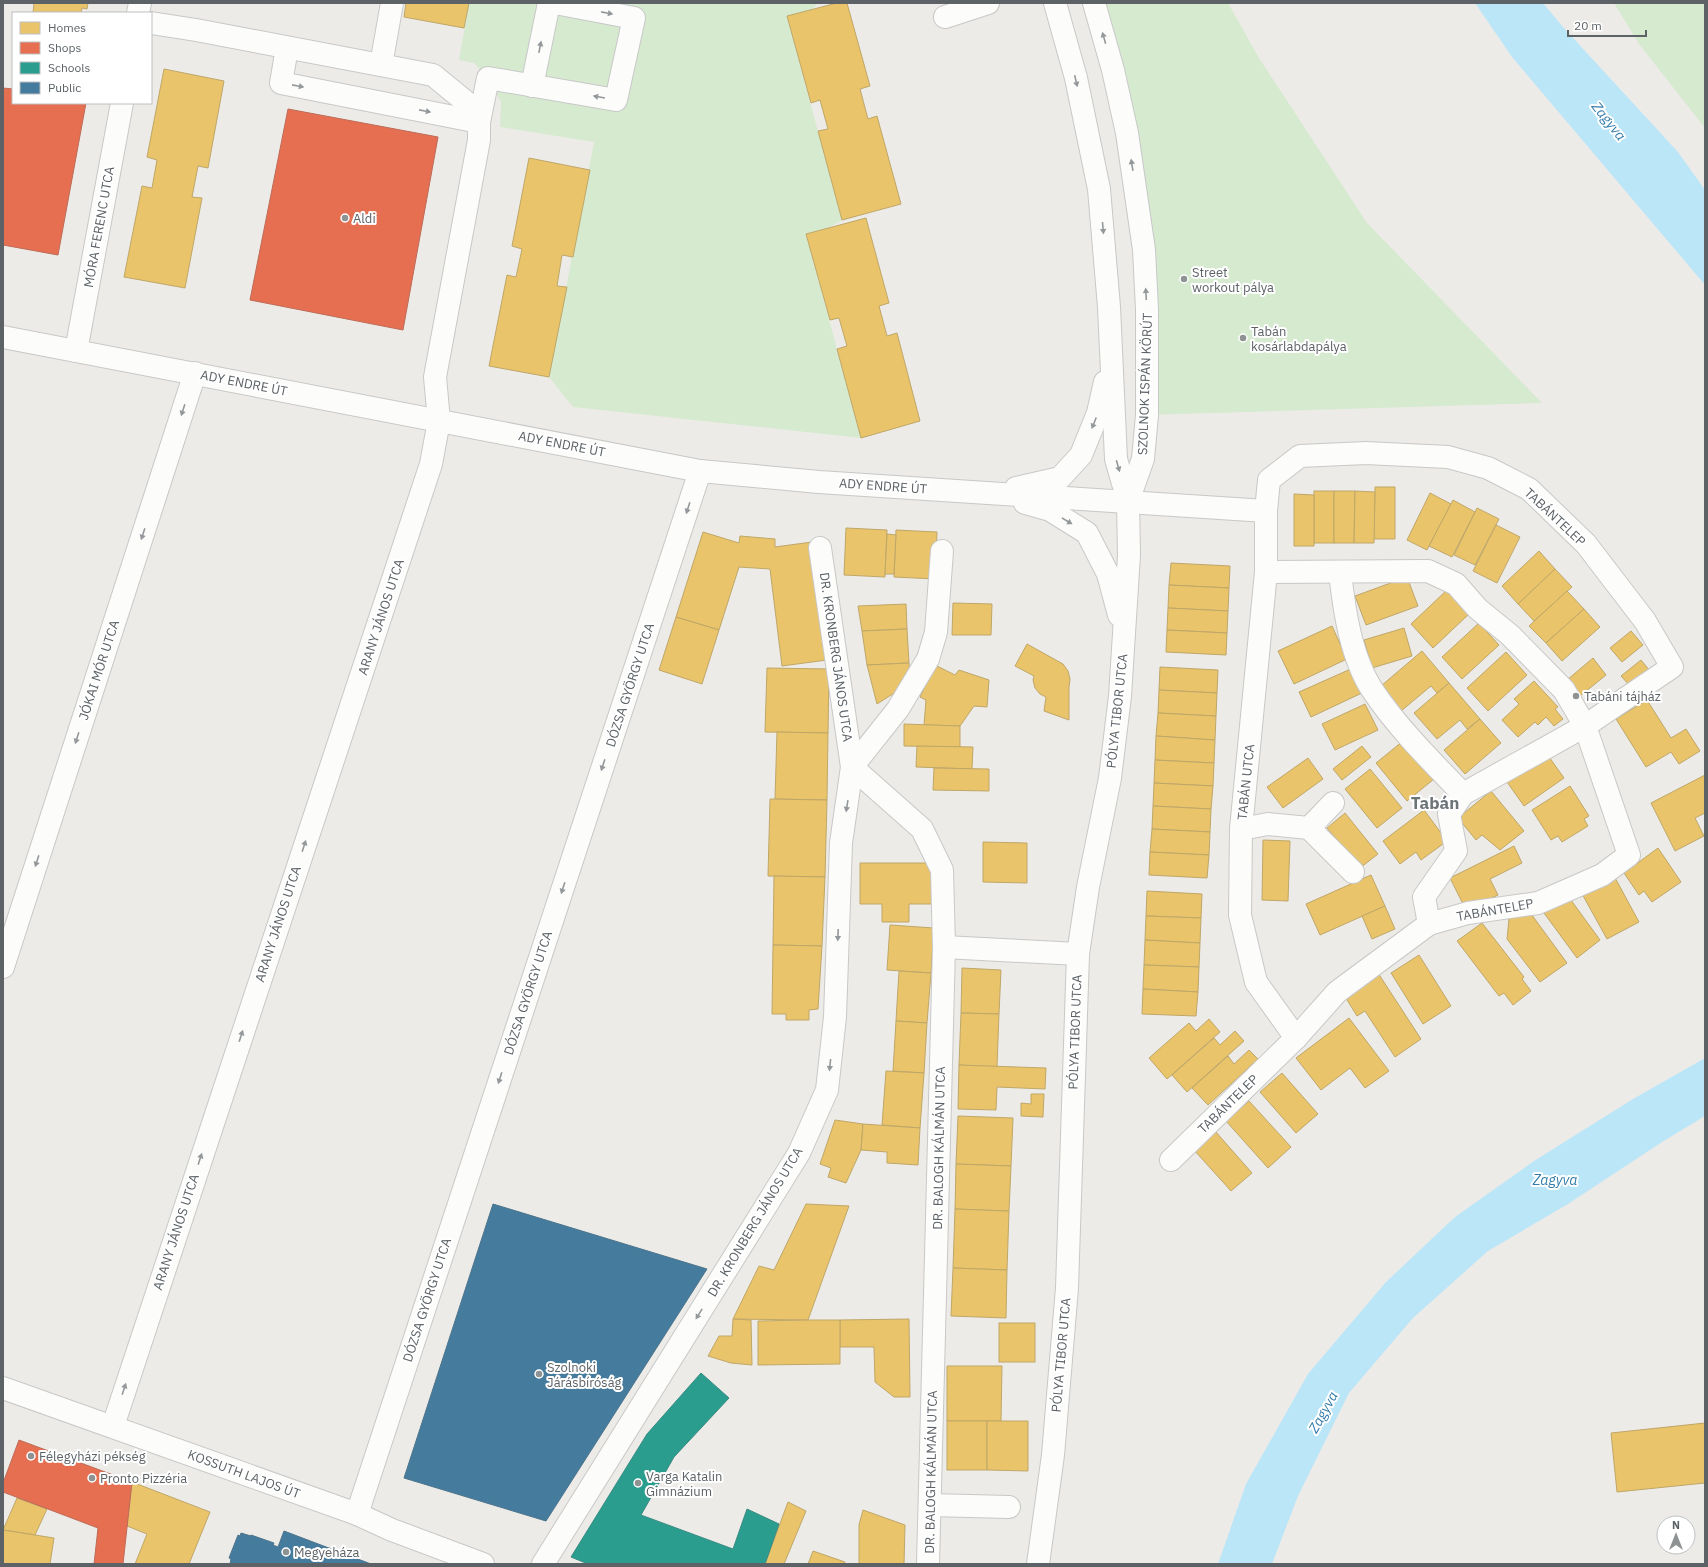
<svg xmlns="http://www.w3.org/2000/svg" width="1708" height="1567" viewBox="0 0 1708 1567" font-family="'IBM Plex Sans',sans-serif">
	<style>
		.green { fill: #d6ead0 }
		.water { fill: #bbe6f8 }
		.homes { fill: #e9c46a; stroke: #bfa769 }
		.shops { fill: #e76f51; stroke: #bd6b57 }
		.schools { fill: #2a9d8f; stroke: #398b83 }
		.public { fill: #457b9d; stroke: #4c748c }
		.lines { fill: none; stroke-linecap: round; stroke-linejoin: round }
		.minor-casing { stroke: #c8c8c8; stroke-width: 24 }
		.minor { stroke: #fcfcfb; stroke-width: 22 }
		.oneway { fill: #94989a }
		.poi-dot { fill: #8f9293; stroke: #fff; stroke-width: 1.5 }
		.labels { text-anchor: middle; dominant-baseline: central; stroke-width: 4; stroke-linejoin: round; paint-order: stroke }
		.poi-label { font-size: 13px; fill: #5c6266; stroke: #fff; text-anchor: start }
		.street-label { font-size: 13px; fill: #5c6266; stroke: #fff }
		.water-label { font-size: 14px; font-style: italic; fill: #327caa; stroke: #fff }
		.district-label { font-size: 17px; font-weight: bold; fill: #6d7478; stroke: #fff }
	</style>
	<rect width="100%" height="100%" fill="#edebe7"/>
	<!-- green -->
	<g class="green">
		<polygon points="469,3 818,3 813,9 787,17 842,220 828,228 806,234 861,438 573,407 549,377 594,142 500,127 501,102 488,78 474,63 459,60"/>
		<polygon points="1094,3 1228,3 1259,58 1367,223 1542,403 1147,415 1147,309"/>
		<polygon points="1614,3 1705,3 1705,128 1639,44"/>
	</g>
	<!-- water -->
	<g class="water">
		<polygon points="1475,3 1543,3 1563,27 1678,152 1705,190 1705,285 1512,57"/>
		<polygon points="1705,1058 1705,1116 1662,1142 1568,1204 1488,1251 1413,1318 1349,1393 1298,1496 1272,1564 1218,1564 1246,1484 1308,1374 1385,1283 1455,1217 1534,1161 1633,1099"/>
	</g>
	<!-- homes -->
	<g class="homes">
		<polygon points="34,3 88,3 87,9 82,8 81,13 33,13"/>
		<polygon points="406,3 469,3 464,28 404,17"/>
		<polygon points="837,3 847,3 870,86 860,89 868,119 877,116 901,204 842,220 818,131 828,129 820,100 811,103 787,16"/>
		<polygon points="164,69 224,81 208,168 198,166 192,197 202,198 185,288 124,277 142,186 152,188 157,160 147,157"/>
		<polygon points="529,158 590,170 573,257 562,255 557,286 567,287 549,377 489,366 507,275 516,277 522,249 512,246"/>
		<polygon points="866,218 889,303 879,306 887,336 897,333 920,421 861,438 837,349 847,346 839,318 830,320 806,234"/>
		<polygon points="1375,487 1395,487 1395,539 1374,539"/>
		<rect x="1314" y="491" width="20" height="52"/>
		<polygon points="1334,491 1355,491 1354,543 1334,543"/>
		<polygon points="1355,491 1375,492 1374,543 1354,543"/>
		<polygon points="1430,493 1451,504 1427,550 1407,540"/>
		<polygon points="1294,494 1314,495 1314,546 1294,546"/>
		<polygon points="1453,500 1475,512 1452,557 1429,546"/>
		<polygon points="1477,508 1499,519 1475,565 1454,555"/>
		<polygon points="1496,525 1520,537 1497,583 1473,571"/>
		<polygon points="846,528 887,530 885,577 844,575"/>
		<polygon points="896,530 937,532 935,579 894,577"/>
		<polygon points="703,532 739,543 740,536 775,539 775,547 812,542 827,660 782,666 770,569 739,567 719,630 676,617"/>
		<polygon points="887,534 896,535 894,574 885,574"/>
		<polygon points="1539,551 1555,569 1518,604 1502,586"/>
		<polygon points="1171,563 1230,566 1229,588 1169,585"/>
		<polygon points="1555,569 1572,587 1534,621 1518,604"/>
		<polygon points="1407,577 1418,606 1366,625 1355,596"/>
		<polygon points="1169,585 1229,588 1228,611 1168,608"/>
		<polygon points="1447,590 1469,614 1433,648 1411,624"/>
		<polygon points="1567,591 1584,609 1546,643 1529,626"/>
		<polygon points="953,603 992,604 991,635 952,635"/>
		<polygon points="906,604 907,629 862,631 858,606"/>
		<polygon points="1168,608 1228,611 1227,633 1167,630"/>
		<polygon points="1584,609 1600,627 1562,661 1546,643"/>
		<polygon points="676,617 719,630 702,684 659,670"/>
		<polygon points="1479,623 1499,645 1462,679 1442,657"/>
		<polygon points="1332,626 1347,659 1294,684 1278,651"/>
		<polygon points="1404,628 1412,656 1372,668 1364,640"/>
		<polygon points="907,629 909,663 867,665 862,631"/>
		<polygon points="1167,630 1227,633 1226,655 1166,652"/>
		<polygon points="1631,631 1643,645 1622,662 1610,648"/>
		<polygon points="1027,644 1063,664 1068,671 1070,679 1069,687 1069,720 1044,711 1046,697 1040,694 1035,688 1033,680 1034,676 1015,666"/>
		<polygon points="1422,651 1449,683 1437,693 1431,686 1401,711 1381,686"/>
		<polygon points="1506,652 1527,675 1488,711 1467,688"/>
		<polygon points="1593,658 1606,675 1580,696 1567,680"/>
		<polygon points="1641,660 1650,671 1631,687 1621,676"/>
		<polygon points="909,663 910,683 877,704 867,665"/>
		<polygon points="935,665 955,675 959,670 989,680 987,707 974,706 960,726 924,725 926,700 920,697"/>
		<polygon points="1160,667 1218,670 1217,693 1159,690"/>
		<polygon points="767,668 829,669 828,733 765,732"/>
		<polygon points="1353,668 1364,692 1311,717 1299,692"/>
		<polygon points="1534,681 1558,707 1555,709 1563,719 1554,726 1546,717 1538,725 1535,722 1518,737 1502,720 1519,704 1514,699"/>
		<polygon points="1449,683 1480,719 1467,729 1460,720 1437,739 1414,713"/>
		<polygon points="1159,690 1217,693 1216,716 1158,713"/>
		<polygon points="1647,700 1671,738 1686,729 1700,751 1679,764 1671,752 1646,767 1616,719"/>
		<polygon points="1365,704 1378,730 1335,750 1322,724"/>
		<polygon points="1158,713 1216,716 1215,740 1156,736"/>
		<polygon points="1480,719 1501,743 1465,774 1444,750"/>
		<polygon points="904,724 960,726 960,747 904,746"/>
		<polygon points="777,732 828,733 827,800 775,799"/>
		<polygon points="1156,736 1215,740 1214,763 1155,760"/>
		<polygon points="1403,741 1434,779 1407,801 1376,763"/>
		<polygon points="917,746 973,747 972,769 916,767"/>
		<polygon points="1362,746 1371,757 1342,780 1333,769"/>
		<polygon points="1547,754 1564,778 1524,806 1507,782"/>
		<polygon points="1308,758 1323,779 1283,808 1267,787"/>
		<polygon points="1155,760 1214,763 1213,786 1154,783"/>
		<polygon points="934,768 989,769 989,791 933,790"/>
		<polygon points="1370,769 1402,808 1377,828 1345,789"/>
		<polygon points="1705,775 1705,813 1695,818 1704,836 1675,851 1651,803"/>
		<polygon points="1154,783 1213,786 1211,809 1153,806"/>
		<polygon points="1570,786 1589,816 1584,819 1588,826 1562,842 1558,836 1551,840 1532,810"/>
		<polygon points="1491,791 1524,831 1500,850 1482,835 1476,840 1458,818"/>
		<polygon points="770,799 827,800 825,877 768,876"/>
		<polygon points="1153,806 1211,809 1210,832 1152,829"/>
		<polygon points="1424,810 1447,841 1421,860 1416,852 1400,864 1383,841"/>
		<polygon points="1345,813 1378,854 1360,868 1327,828"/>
		<polygon points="1152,829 1210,832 1209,855 1150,852"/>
		<polygon points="1263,840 1290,841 1288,901 1262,900"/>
		<polygon points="983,842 1027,843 1027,883 983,882"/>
		<polygon points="1514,846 1522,863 1490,879 1498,895 1466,910 1450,878"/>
		<polygon points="1658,848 1681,882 1652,902 1644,891 1639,895 1624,873"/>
		<polygon points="1150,852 1209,855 1207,878 1149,875"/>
		<polygon points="860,863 932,863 932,904 909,904 909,922 882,922 882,904 860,904"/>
		<polygon points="1613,874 1639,922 1607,939 1581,892"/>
		<polygon points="1371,875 1385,906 1320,935 1306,904"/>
		<polygon points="774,876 825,877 822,946 773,945"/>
		<polygon points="1147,891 1202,894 1201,918 1146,916"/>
		<polygon points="1568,896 1600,940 1577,958 1544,913"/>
		<polygon points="1385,906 1395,929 1372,939 1362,916"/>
		<polygon points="1526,907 1567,963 1540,982 1507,939 1509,919"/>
		<polygon points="1146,916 1201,918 1200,943 1145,940"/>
		<polygon points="1482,923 1524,977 1522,979 1531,991 1513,1005 1504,993 1499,996 1457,941"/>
		<polygon points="890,925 934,928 931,973 887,970"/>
		<polygon points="1145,940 1200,943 1199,967 1144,965"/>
		<polygon points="773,945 822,946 818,1009 809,1010 809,1020 786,1020 786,1014 772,1014"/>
		<polygon points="1419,955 1451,1006 1423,1024 1391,973"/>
		<polygon points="1144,965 1199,967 1198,992 1143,989"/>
		<polygon points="962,968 1001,970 999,1014 961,1013"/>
		<polygon points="899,971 931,973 927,1023 896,1021"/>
		<polygon points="1378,973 1421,1039 1395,1057 1365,1011 1357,1016 1344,995"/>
		<polygon points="1143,989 1198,992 1196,1016 1142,1014"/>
		<polygon points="961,1013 999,1014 997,1067 959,1065"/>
		<polygon points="1349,1018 1389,1071 1365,1088 1350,1068 1321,1090 1296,1058"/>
		<polygon points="1209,1019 1220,1032 1167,1079 1149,1058 1189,1023 1196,1031"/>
		<polygon points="896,1021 927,1023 924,1073 893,1071"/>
		<polygon points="1235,1031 1244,1041 1187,1092 1172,1075 1214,1038 1220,1045"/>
		<polygon points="1249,1050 1258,1059 1208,1105 1192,1088 1228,1056 1234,1064"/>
		<polygon points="959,1065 1046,1068 1045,1089 997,1087 996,1110 958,1109"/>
		<polygon points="886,1071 924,1073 920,1128 882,1125"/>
		<polygon points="1282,1073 1318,1114 1296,1133 1260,1092"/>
		<polygon points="1031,1094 1044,1094 1043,1117 1021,1116 1021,1103 1031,1104"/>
		<polygon points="1249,1101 1291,1147 1268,1168 1226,1121"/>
		<polygon points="958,1116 1013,1118 1011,1166 956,1164"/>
		<polygon points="835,1120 863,1124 861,1150 846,1183 828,1177 831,1168 820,1164"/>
		<polygon points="863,1124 920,1128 918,1165 887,1163 887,1152 861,1150"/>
		<polygon points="1215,1131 1252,1173 1231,1191 1194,1150"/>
		<polygon points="956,1164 1011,1166 1009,1211 955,1209"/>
		<polygon points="806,1204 849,1206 808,1320 733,1319 759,1266 774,1270"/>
		<polygon points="955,1209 1009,1211 1007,1270 953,1268"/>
		<polygon points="953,1268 1007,1270 1006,1318 951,1316"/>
		<polygon points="733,1319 751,1320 752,1365 731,1363 708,1356 719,1336 732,1336"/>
		<polygon points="909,1319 910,1397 894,1397 875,1382 874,1347 840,1347 840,1320"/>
		<polygon points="808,1320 840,1320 840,1364 758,1365 758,1321"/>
		<rect x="999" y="1323" width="36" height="39"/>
		<polygon points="947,1366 1002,1366 1001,1421 947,1421"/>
		<rect x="947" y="1421" width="40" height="49"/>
		<polygon points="987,1421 1028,1421 1028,1471 987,1470"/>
		<polygon points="1705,1423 1705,1483 1617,1492 1611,1433"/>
		<polygon points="132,1482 210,1512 189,1564 135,1564 147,1534 127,1526"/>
		<polygon points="17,1498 47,1509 35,1535 3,1530"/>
		<polygon points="788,1502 806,1511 784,1564 765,1564"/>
		<polygon points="863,1510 905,1525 904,1564 859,1564 859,1525"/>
		<polygon points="3,1530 54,1538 50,1564 3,1564"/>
		<polygon points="813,1551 845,1562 844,1564 808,1564"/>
	</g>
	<!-- shops -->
	<g class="shops">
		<polygon points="3,88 13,89 13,103 86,103 58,255 3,245"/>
		<polygon points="288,109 438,137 403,330 250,300"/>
		<polygon points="19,1440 132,1482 123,1564 94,1564 98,1528 3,1492 3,1483"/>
	</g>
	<!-- schools -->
	<polygon class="schools" points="701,1373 729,1398 674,1457 641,1515 733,1549 747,1509 779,1524 765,1564 588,1564 571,1557 647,1434"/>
	<!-- public -->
	<g class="public">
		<polygon points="493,1204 707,1269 546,1521 404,1478"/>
		<polygon points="284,1531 371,1564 230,1564 231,1559 229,1558 238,1535 240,1536 241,1533 251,1536 251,1535 274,1543 273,1545 278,1547"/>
	</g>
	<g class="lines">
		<defs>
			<g id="minor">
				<polyline points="1094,3 1113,70 1127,133 1144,250 1147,309 1147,415 1143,459 1128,501"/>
				<polyline points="138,13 140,3"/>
				<polyline points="945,17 988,3"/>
				<polyline points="287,48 281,83 479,122 488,78 616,100 634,18 555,3"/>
				<polyline points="381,65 392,3"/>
				<polyline points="532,86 549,3"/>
				<polyline points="3,337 700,471 819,482 1266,511"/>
				<polyline points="76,351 122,103"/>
				<polyline points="1016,488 1060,478 1081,455 1098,413 1105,382"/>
				<polyline points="1025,503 1050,510 1087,533 1108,574 1119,615"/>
				<path d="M1340,572c4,38 11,86 33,119 24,36 60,72 90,103"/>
				<polyline points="852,767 922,829 942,870 944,947 928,1564"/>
				<polyline points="852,767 898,709 928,659 936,632 942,551"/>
				<polyline points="1309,828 1333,803"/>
				<polyline points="1241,829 1268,824 1309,828 1353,872"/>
				<polyline points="944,947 1078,954"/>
				<polyline points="3,967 195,373"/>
				<polyline points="1296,1038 1256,982 1240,915 1241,829 1266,572 1266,511 1269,480 1300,456 1366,453 1448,457 1488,468 1529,489 1586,544 1645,621 1672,667 1585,726 1463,794 1449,814 1456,851 1424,897 1429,924"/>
				<polyline points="1171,1160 1296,1038 1337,992 1429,924 1468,913 1538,903 1602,875 1629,855 1585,726 1564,690 1510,635 1478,609 1456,584 1428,571 1266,572"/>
				<polyline points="3,1388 357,1514 392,1530 483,1564"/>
				<polyline points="113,1426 431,464 439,421 435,377 479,140 479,122 466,102 433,75 196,30 151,23"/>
				<polyline points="930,1505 1009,1507"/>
				<polyline points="357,1514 700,471"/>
				<polyline points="543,1564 799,1153 827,1090 835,1017 841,843 852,767 820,548"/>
				<polyline points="1038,1564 1053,1455 1067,1288 1078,954 1088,887 1110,778 1120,696 1129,555 1128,501 1116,459 1109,307 1099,189 1076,78 1055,3"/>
			</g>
		</defs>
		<!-- minor casing -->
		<use href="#minor" class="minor-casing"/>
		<!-- minor -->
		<use href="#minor" class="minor"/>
	</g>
	<!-- one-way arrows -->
	<defs><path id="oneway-solid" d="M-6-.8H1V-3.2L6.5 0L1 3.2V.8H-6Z"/></defs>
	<g class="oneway">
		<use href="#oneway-solid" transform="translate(607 13) rotate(11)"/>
		<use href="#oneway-solid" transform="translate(1104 38) rotate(-106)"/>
		<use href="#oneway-solid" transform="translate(540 47) rotate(-79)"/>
		<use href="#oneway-solid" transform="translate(1076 81) rotate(77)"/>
		<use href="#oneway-solid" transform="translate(298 86) rotate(11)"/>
		<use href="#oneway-solid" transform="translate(599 97) rotate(-170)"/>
		<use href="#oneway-solid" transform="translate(425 111) rotate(11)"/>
		<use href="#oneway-solid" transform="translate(1132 165) rotate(-99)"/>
		<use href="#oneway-solid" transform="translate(1103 228) rotate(85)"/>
		<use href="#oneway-solid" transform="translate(1146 294) rotate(-93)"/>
		<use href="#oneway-solid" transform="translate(183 410) rotate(108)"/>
		<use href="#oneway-solid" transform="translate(1094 423) rotate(112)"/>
		<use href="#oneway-solid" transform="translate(1118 466) rotate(74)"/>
		<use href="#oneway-solid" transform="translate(688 508) rotate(108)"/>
		<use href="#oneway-solid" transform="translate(1067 521) rotate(31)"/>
		<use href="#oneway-solid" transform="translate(143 534) rotate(108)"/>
		<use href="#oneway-solid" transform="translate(77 738) rotate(108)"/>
		<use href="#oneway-solid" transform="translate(603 765) rotate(108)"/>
		<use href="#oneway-solid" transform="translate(847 806) rotate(99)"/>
		<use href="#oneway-solid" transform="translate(304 846) rotate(-72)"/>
		<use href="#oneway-solid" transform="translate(37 861) rotate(108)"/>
		<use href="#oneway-solid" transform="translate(563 888) rotate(108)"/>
		<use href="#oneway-solid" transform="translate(838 935) rotate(92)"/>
		<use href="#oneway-solid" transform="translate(241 1036) rotate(-72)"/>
		<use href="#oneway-solid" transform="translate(830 1065) rotate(96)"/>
		<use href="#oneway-solid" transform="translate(500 1078) rotate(108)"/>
		<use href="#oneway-solid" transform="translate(200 1159) rotate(-72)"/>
		<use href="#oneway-solid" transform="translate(699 1314) rotate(122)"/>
		<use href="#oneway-solid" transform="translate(124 1389) rotate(-72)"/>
	</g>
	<!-- markers -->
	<g class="poi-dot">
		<circle cx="345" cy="218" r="4"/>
		<circle cx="1184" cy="279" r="4"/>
		<circle cx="1243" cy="338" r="4"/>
		<circle cx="1576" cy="696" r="4"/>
		<circle cx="539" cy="1374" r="4"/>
		<circle cx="31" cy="1456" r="4"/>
		<circle cx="92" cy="1478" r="4"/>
		<circle cx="638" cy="1483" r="4"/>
		<circle cx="286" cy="1552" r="4"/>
	</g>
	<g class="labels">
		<!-- poi labels -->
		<g class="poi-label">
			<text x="353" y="218">Aldi</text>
			<text x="1192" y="272">Street<tspan x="1192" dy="15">workout pálya</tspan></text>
			<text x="1251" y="331">Tabán<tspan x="1251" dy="15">kosárlabdapálya</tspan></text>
			<text x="1584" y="696">Tabáni tájház</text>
			<text x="547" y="1367">Szolnoki<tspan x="547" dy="15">Járásbíróság</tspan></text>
			<text x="39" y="1456">Félegyházi pékség</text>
			<text x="646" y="1476">Varga Katalin<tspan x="646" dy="15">Gimnázium</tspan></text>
			<text x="100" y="1478">Pronto Pizzéria</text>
			<text x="294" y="1552">Megyeháza</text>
		</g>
		<!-- street labels -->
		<g class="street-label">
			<text transform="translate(99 227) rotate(-80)">MÓRA FERENC UTCA</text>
			<text transform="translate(244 383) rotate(11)">ADY ENDRE ÚT</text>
			<text transform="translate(1145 384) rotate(-88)">SZOLNOK ISPÁN KÖRÚT</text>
			<text transform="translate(562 444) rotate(11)">ADY ENDRE ÚT</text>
			<text transform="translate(883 486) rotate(4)">ADY ENDRE ÚT</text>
			<text transform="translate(1555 517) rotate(43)">TABÁNTELEP</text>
			<text transform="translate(381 617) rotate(-72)">ARANY JÁNOS UTCA</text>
			<text transform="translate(836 657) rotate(82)">DR. KRONBERG JÁNOS UTCA</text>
			<text transform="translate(99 670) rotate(-72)">JÓKAI MÓR UTCA</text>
			<text transform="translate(630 685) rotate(-72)">DÓZSA GYÖRGY UTCA</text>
			<text transform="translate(1117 711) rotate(-84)">PÓLYA TIBOR UTCA</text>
			<text transform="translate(1246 782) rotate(-84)">TABÁN UTCA</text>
			<text transform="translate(1495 910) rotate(-10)">TABÁNTELEP</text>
			<text transform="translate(278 924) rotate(-72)">ARANY JÁNOS UTCA</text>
			<text transform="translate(528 993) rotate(-72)">DÓZSA GYÖRGY UTCA</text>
			<text transform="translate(1075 1032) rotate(-88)">PÓLYA TIBOR UTCA</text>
			<text transform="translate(1228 1104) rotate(-44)">TABÁNTELEP</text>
			<text transform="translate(939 1148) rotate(-89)">DR. BALOGH KÁLMÁN UTCA</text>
			<text transform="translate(755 1222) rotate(-59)">DR. KRONBERG JÁNOS UTCA</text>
			<text transform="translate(176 1232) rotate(-72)">ARANY JÁNOS UTCA</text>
			<text transform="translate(427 1300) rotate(-72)">DÓZSA GYÖRGY UTCA</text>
			<text transform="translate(1061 1355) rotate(-85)">PÓLYA TIBOR UTCA</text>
			<text transform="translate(931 1472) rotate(-89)">DR. BALOGH KÁLMÁN UTCA</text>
			<text transform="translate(244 1474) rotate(20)">KOSSUTH LAJOS ÚT</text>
		</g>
		<!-- water labels -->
		<g class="water-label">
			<text transform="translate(1609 121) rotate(51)">Zagyva</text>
			<text x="1555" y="1180">Zagyva</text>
			<text transform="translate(1323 1412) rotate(-61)">Zagyva</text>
		</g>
		<!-- district labels -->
		<g class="district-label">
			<text x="1435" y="803">Tabán</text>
		</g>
	</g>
	<!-- border -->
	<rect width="1708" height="1567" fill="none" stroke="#5c6266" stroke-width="8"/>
	<!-- legend -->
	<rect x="12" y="12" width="140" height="92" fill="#ffffff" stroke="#bec0c2"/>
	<rect x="20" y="22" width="20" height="12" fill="#e9c46a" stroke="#bec0c2"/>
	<text x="48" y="32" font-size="12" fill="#5c6266">Homes</text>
	<rect x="20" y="42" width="20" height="12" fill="#e76f51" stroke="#bec0c2"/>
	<text x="48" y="52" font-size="12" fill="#5c6266">Shops</text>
	<rect x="20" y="62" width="20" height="12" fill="#2a9d8f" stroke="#bec0c2"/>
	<text x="48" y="72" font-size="12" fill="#5c6266">Schools</text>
	<rect x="20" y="82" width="20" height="12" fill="#457b9d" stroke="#bec0c2"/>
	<text x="48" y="92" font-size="12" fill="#5c6266">Public</text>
	<!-- north arrow -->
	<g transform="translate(1676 1535)"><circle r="19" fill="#ffffff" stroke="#bec0c2"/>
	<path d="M0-3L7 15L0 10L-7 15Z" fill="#8f9293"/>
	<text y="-6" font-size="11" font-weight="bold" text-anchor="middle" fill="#5c6266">N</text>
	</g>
	<!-- scale -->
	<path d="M1568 30v6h78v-6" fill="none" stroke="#5c6266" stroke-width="2"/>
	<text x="1574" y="30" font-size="12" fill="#5c6266" stroke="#ffffff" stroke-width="3" paint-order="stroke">20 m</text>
</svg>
